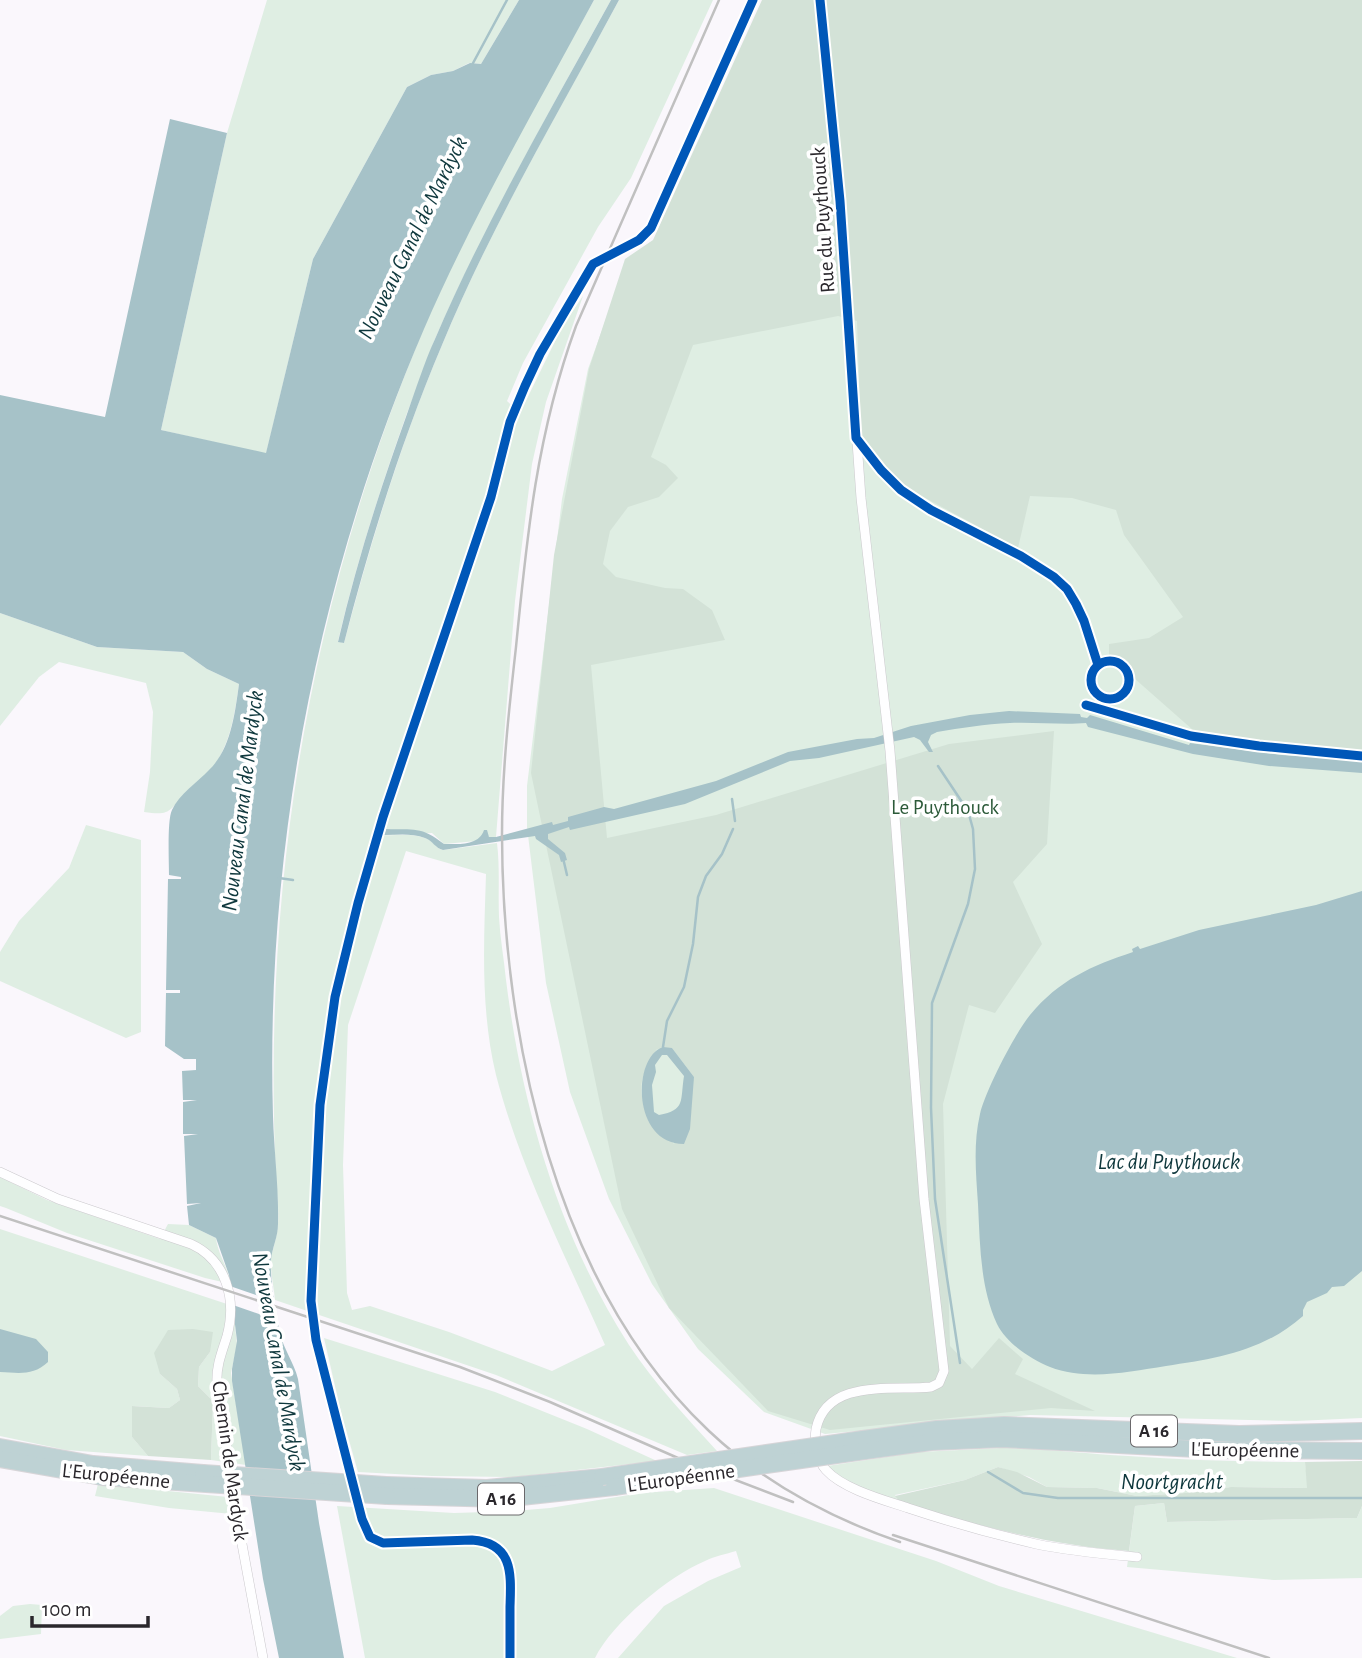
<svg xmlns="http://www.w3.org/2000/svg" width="1362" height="1658" viewBox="0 0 1362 1658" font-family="'Alegreya Sans',sans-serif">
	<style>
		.green { fill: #dfeee3; fill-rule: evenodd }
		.forest { fill: #d3e2d7; fill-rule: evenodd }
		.water { fill: #a6c2c8; fill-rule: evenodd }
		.pier { fill: #faf7fc }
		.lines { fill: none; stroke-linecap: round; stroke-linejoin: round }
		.stream { stroke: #a6c2c8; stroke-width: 2.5 }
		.minor-casing { stroke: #cbc9cd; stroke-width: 10 }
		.motorway-casing { stroke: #d7d5d8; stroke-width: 18 }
		.minor { stroke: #fefeff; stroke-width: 9 }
		.motorway { stroke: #bed2d4; stroke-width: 16 }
		.rail { stroke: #c0c0c0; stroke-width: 2.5 }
		.motorway-bridge-casing { stroke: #d7d5d8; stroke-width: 18; stroke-linecap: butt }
		.motorway-bridge { stroke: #bed2d4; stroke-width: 16 }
		.cycleway-casing { stroke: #fff; stroke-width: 13 }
		.cycleway { stroke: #0057b8; stroke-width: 9 }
		.labels { text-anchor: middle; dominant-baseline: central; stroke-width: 7; stroke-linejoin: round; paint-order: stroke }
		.shield { fill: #fff; stroke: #6a686b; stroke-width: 2 }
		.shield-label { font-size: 19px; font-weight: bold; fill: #2a272c }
		.street-label { font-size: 21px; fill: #2a272c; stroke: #fff }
		.park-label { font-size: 21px; fill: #2c5a39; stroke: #fff }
		.water-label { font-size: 23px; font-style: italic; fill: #0f383d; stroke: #fff }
	</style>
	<rect width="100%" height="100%" fill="#faf7fc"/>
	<!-- green -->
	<g class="green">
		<polygon points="267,0 519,0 481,64 469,63 453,71 431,75 407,87 313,259 266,454 161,430 227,133"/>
		<path d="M594,0h17c-61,111 -125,222 -176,339 -10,24 -18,50 -28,74 -27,76 -51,151 -69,228l6,2c27,-101 57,-202 98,-298 49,-119 116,-232 177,-345h94l-82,178 -33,49 -75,136 -16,38 13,12 43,-88 20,-29 -37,106 -14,62 -17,137 -19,236h-7l-2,-3 -10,7 -33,3 -12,-11 -48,2c13,1 28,-2 41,3 8,2 10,10 18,12l54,-7c3,25 1,49 2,74 1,21 5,42 7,63 16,127 53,256 123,365 25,38 57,72 88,106l-30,4 -191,-80 -221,-75c-1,-13 -5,-28 -4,-41 1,-9 5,-18 6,-27 3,-17 0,-36 -1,-54 -14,-292 33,-573 145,-843 48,-116 112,-225 173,-335zM406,851l80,23c-2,66 -6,135 10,201 24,93 70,182 109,270l-53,26 -103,-39 -79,-26 -18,4 -5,-17 -4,-128 5,-140z"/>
		<polygon points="1362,0 1362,1418 1296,1421 1030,1415 825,1434 764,1412 698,1349 652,1284 609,1199 570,1092 546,983 527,827 527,786 562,499 588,369 627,261"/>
		<path d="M0,613l97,34 86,5 24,17 32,15c-4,28 -8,59 -26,83 -8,10 -20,17 -28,26 -16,18 -14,23 -41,19l6,-40 3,-60 -7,-29 -87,-21 -20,15 -39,49z"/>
		<polygon points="86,825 141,840 141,1032 126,1038 0,981 0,952 19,921 69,868"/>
		<path d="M0,1177l47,23 113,39 8,-15 21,1 27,13c2,17 12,29 15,46l-26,-6 -138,-45 -61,-25 -6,-2z"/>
		<polygon points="0,1229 233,1306 237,1345 231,1373 246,1465 211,1460 213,1401 198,1386 199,1367 210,1352 160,1374 177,1389 180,1400 169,1408 133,1406 132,1437 148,1456 66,1450 0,1436"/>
		<polygon points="324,1338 495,1392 587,1429 657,1461 514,1477 432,1476 358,1472 341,1412"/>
		<path d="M1000,1448c43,0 85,6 128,8 59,4 118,6 177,6l3,26 -77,-1 -46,6 -48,3 -40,-8 -50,-1 -18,-10 -31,-10 -33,13 -70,15 5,7 -34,-5 -39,-31 92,-14z"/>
		<polygon points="98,1484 228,1497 232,1514 169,1508 95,1496"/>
		<path d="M714,1488l222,73 63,25 238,72h-619l46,-52 44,-25 33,-14 -5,-16c-10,3 -21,5 -31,10 -36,15 -93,62 -110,97h-230l-28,-152 117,7 60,-2 36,-3 91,-15z"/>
		<polygon points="1164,1503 1167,1522 1357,1518 1362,1506 1362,1578 1274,1580 1127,1567 1135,1506"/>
		<polygon points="30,1604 42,1605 41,1634 0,1639 0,1616 13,1606"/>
	</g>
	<!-- forest -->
	<g class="forest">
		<path d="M762,0h600v773l-47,-24 -122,-19 -84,-74v-12l40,-6 34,-21 -59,-82 -8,-25 -44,-12 -42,-2 -12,52 -115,-62 -42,-49 -4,-116 -19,-5 -145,29 -42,112 15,8 12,13 -19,19 -31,10 -18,24 -7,33 13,13 49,11 18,1 29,21 13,30 -134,25 16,173 109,-23 233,-71 105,-13 -7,113 -34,38 29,62 -47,69 -26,-8 -26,99 7,242 22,23 27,-31 24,21 -8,15 80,37 -44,-3 -221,22 -62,-19 -99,-103 -47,-99 -91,-436 23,-218 35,-186 36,-110 28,-19zM672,1048l22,29 -20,67c-7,-9 -31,-38 -32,-47 -4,-16 6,-35 15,-48z"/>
		<polygon points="193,1329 213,1332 210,1352 199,1367 198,1386 213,1401 211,1460 148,1456 132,1437 132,1406 169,1408 180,1400 177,1389 160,1374 154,1353 168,1330"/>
		<path d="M1362,1461v45l-5,12 -190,4 -3,-19 -29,3 -6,45c-78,-5 -154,-26 -229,-49l-5,-6 70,-16 33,-13 19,5 30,15 50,1 40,8 48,-3 46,-6 76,1 -2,-26z"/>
	</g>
	<!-- water -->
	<g class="water">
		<path d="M519,0h75c-59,109 -121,216 -170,329 -106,246 -159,519 -151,787 1,36 6,72 5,108 0,13 -6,24 -7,36 -1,20 4,52 9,72 3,17 14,30 18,47l21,144 25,135h-65l-16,-79 -31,-198v-12l5,-28 -8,-66 -13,-37 -27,-13 -2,-19 14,-3 -14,1 -3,-68 14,-2h-15v-32l14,-2h-14l-1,-29 14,-1v-11h-12l-19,-13 1,-53h14v-3h-14l2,-111h13v-2l-12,-2c0,-14 -2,-55 3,-65 7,-16 26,-28 37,-40 22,-21 26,-57 30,-86l-32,-15 -24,-17 -86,-5 -97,-34v-218l105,22 65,-298 57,14 -66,297 105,23 47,-194 94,-172 24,-12 22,-4 17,-8 11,1z"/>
		<path d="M611,0h8c-61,114 -128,226 -177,345 -41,97 -72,197 -98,298l-6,-1c18,-78 42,-153 69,-228 9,-25 17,-51 28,-75 50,-117 115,-228 176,-339z"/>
		<path d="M1009,711l71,3 1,3 6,1 3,-3 99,30 1,-2 92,12 80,5v13l-93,-7 -76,-12 -105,-27 -2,-4c-22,2 -51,-1 -76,0 -25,1 -49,5 -73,9l-6,3 -3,7 5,10h-4l-9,-12 -6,-3 -95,21 -29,3 -105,43 -115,26 -1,-3 -21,7v5l17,14 2,7 -6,2 -2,-7 -23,-16 -1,-3 -92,14c-8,-2 -10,-9 -18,-12 -13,-5 -28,-3 -41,-3l2,-6c28,1 35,-3 58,15 14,0 35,2 40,-14h3l2,7h7l56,-15 1,3 15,-4v-4l36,-10 10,2 102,-28 72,-29 69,-13 17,-1 37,-12 59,-11z"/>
		<path d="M1362,891v380l-18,15 -12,1 -5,6 -20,9 -4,8v6c-39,35 -88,43 -137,50 -38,6 -79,15 -116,1 -19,-8 -43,-23 -53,-43 -17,-37 -17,-80 -19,-120 -2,-30 -5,-60 2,-90 5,-22 35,-81 50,-99 29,-35 61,-49 103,-63l-1,-3 6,-3 2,3 59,-19 117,-25z"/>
		<path d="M663,1047l9,1 22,29 -4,52 -6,15c-52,0 -52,-87 -21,-97zM662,1055h5l17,21c-4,25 2,34 -25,39l-5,-3 -2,-27 4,-13 -1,-7z"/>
		<path d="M0,1329l36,10 12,13v10c-15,14 -29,11 -48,10z"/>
	</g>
	<!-- pier -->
	<polygon class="pier" points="227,1285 279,1303 282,1322 230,1304"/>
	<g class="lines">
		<!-- stream -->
		<g class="stream">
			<polyline points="472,65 507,0"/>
			<polyline points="938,766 968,811 973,829 975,869 968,904 932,1003 931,1108 935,1199 960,1363"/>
			<polyline points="732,799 735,821"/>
			<polyline points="563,858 567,875"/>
			<polyline points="279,878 293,880"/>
			<polyline points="663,1047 667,1021 684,987 693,944 698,897 706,876 722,854 733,829"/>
			<polyline points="988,1472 1023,1493 1058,1498 1362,1498"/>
		</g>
		<defs>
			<g id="minor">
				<path d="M820,0l20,201 21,297 29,253 34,448 20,172 -5,12 -8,4c-39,4 -104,-9 -115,42 -2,13 1,31 10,41 17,19 58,30 82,38 42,14 85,26 128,36 33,7 68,10 101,13"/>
				<path d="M0,1172l58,27 133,45c35,16 46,55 36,92 -5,16 -11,30 -10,47l20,134 26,141"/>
				<path d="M510,1658c0,-17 0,-34 0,-51 1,-32 4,-64 -38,-67l-89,3 -13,-6 -8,-18 -46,-179 -5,-39 9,-196 15,-108 23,-94 25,-86 108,-320 19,-75 15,-36 15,-32 53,-90 46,-24 12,-12 102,-228"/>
			</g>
			<g id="motorway">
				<polyline points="863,1439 937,1429 1004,1425 1239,1434 1362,1431"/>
				<polyline points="0,1447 93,1464 203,1473"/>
				<polyline points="865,1451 931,1442 1002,1439 1216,1450 1362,1451"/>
				<polyline points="0,1459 102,1477 206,1484"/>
				<polyline points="386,1485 487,1488 602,1477"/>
				<polyline points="387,1496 504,1499 614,1487"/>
			</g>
		</defs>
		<!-- minor casing -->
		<use href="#minor" class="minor-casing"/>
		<!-- motorway casing -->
		<use href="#motorway" class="motorway-casing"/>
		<!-- minor -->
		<use href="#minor" class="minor"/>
		<!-- motorway -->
		<use href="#motorway" class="motorway"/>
		<!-- rail -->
		<g class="rail">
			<path d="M719,0l-143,326c-39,107 -49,208 -60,321 -7,62 -14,125 -14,187 0,203 54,453 207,597 55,52 121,87 191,111"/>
			<polyline points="0,1216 460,1367 550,1402 678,1458 793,1502"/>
			<polyline points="893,1535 1269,1658"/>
		</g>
		<defs>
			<g id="motorway-bridge">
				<polyline points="203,1473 386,1485"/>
				<polyline points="602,1477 863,1439"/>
				<polyline points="206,1484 387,1496"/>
				<polyline points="614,1487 865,1451"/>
			</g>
		</defs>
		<!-- motorway-bridge casing -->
		<use href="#motorway-bridge" class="motorway-bridge-casing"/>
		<!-- motorway-bridge -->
		<use href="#motorway-bridge" class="motorway-bridge"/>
		<defs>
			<g id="cycleway">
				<polyline points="820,0 840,201 856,438 881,470 901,490 931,510 1021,556 1054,577 1067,589 1076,604 1084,621 1098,665"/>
				<circle cx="1110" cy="680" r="19"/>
				<polyline points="1086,705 1191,736 1259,746 1362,756"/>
				<path d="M510,1658c0,-17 0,-34 0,-51 1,-32 4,-64 -38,-67l-89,3 -13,-6 -8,-18 -46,-179 -5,-39 9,-196 15,-108 23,-94 25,-86 108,-320 19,-75 15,-36 15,-32 53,-90 46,-24 12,-12 102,-228"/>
			</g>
		</defs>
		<!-- cycleway casing -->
		<use href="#cycleway" class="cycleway-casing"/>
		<!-- cycleway -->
		<use href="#cycleway" class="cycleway"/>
	</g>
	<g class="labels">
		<!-- shield labels -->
		<g class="shield">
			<rect x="1131" y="1415.5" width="46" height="31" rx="5"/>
			<rect x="478" y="1483.5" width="46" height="31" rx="5"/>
		</g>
		<g class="shield-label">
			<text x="1154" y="1431">A 16</text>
			<text x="501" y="1499">A 16</text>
		</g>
		<!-- street labels -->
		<g class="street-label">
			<text transform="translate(823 220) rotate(-94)">Rue du Puythouck</text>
			<text transform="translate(1245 1450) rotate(1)">L'Européenne</text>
			<text transform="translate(230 1461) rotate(82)">Chemin de Mardyck</text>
			<text transform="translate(116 1476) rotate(6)">L'Européenne</text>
			<text transform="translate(681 1478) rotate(-8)">L'Européenne</text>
		</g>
		<!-- park labels -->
		<g class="park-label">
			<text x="945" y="807">Le Puythouck</text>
		</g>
		<!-- water labels -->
		<g class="water-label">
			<text transform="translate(413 238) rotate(-64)">Nouveau Canal de Mardyck</text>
			<text transform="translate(243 801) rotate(-83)">Nouveau Canal de Mardyck</text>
			<text x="1169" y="1162">Lac du Puythouck</text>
			<text transform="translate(278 1362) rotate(80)">Nouveau Canal de Mardyck</text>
			<text x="1172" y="1482">Noortgracht</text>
		</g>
	</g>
	<!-- scale -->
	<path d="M32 1616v10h116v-10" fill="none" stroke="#2a272c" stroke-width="3.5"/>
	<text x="42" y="1616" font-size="21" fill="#2a272c" stroke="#ffffff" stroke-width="5" paint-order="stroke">100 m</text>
</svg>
